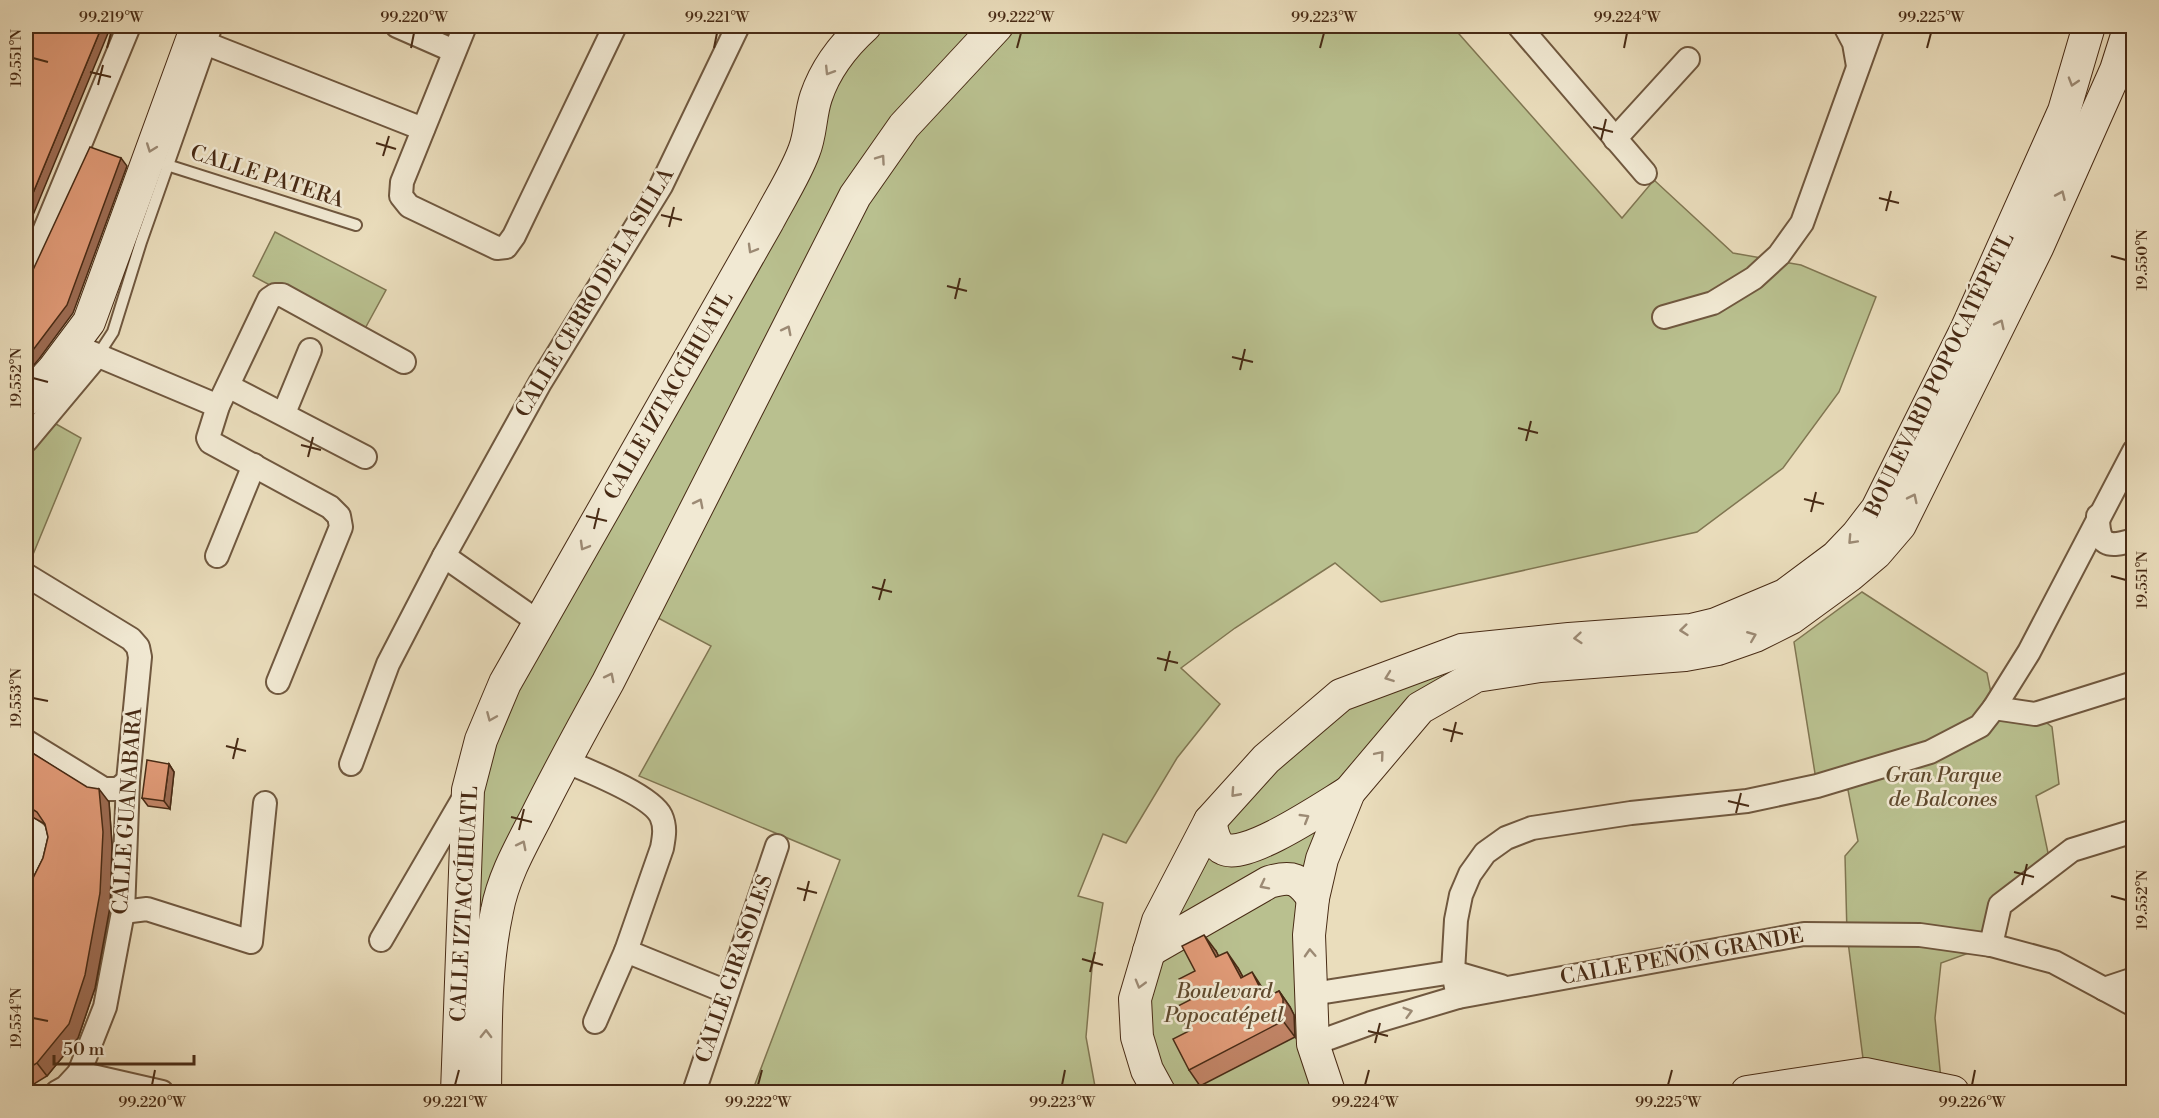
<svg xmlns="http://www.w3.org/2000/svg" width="2159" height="1118" viewBox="0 0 2159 1118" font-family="'Libre Bodoni',serif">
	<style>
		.green { fill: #b9c08f; stroke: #807652; stroke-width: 1.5 }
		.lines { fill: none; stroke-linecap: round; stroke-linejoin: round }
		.lane-casing { stroke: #70583f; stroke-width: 14 }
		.street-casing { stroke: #70583f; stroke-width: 26 }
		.secondary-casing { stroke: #482b15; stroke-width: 34 }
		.lane { stroke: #f1e9d3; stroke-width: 10 }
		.street { stroke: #f1e9d3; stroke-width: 22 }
		.secondary { stroke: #f1e9d3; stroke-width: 32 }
		.wall { fill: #c18466; stroke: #482b15; stroke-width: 1.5 }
		.shaded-wall { fill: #9d6c53; stroke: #482b15; stroke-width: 1.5 }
		.building { fill: #e09a77; stroke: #482b15; stroke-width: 1.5 }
		.oneway { stroke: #9c8a74 }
		.ticks { fill: none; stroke: #482b15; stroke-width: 2 }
		.labels { text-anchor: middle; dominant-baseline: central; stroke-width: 5; stroke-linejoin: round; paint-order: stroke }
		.street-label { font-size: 21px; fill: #482b15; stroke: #f1e9d3 }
		.park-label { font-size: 21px; font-style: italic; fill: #5f492d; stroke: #f1e9d3 }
		.neatline { fill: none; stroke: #482b15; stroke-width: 2 }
		.ticks-label { font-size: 15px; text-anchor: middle; fill: #482b15 }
	</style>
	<rect width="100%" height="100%" fill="#eaddbc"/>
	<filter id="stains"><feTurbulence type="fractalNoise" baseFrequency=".00333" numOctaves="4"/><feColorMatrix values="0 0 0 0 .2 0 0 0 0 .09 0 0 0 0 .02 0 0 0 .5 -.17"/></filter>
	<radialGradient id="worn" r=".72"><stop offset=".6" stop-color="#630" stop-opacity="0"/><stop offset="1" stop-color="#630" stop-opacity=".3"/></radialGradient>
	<!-- green -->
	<g class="green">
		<polygon points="885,26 1452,26 1622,218 1654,180 1733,253 1801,265 1876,297 1839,392 1783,468 1697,532 1381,602 1335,563 1235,628 1181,668 1220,704 1177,758 1126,843 1103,834 1078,896 1103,903 1092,968 1086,1037 1096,1092 752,1092 840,860 639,776 711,646 660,619 638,610 476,936 482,791 503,719 539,643 816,152 841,68"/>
		<polygon points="275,232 386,290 362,334 253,276"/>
		<polygon points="56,424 81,438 27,569 26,457"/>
		<polygon points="1862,592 1987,673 1994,708 2035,714 2052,727 2059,784 2036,796 2051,867 2000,905 1991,945 1941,963 1935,1018 1942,1090 1865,1074 1847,934 1845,856 1858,841 1848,790 1817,786 1794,642"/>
		<polygon points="1517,648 1420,708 1322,859 1330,1092 1160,1092 1136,999 1210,821 1341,695"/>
	</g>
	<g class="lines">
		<defs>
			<g id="lane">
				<polyline points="167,165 356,225"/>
				<polyline points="98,355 113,332 141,242 217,26"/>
			</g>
			<g id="street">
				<polyline points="397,26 454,51"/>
				<polyline points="465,26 402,182 401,196 409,206 497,248 506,247 514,236 615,26"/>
				<polyline points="1519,26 1645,173"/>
				<polyline points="1845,26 1854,43 1858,66"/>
				<polyline points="193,34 210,45 423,129"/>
				<polyline points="1615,139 1688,59"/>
				<polyline points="26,275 129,26"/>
				<polyline points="1664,317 1713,303 1754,278 1779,255 1802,223 1873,26"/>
				<polyline points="73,345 218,406"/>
				<polyline points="228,386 365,457"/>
				<polyline points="284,413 310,350"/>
				<polyline points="26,441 98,355"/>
				<path d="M2098,516c0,30 9,32 36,24"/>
				<polyline points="217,556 254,465"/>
				<polyline points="444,556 540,623"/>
				<polyline points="26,575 131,639 138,647 140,657 128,781 123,912 105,1007 79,1073 66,1087 57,1092"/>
				<polyline points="278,682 341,527 339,516 330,507 210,442 208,438 218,406 269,299 275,295 282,295 404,362"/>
				<polyline points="1994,708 2035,714 2134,683"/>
				<polyline points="26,741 104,789 118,789 128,781"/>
				<path d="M565,761c21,9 86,34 96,55 5,11 3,21 1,32l-36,103 -31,71"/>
				<polyline points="351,764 388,664 444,556 540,383 661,186 738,26"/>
				<path d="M26,827c34,16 11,44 0,68"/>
				<polyline points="123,912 147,909 251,942 265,803"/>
				<polyline points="381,940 466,794"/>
				<polyline points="1991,945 2000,905 2072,850 2134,831"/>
				<polyline points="626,951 727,992"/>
				<polyline points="2104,989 2134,979"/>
				<polyline points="1312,994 1453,972 1501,986"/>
				<polyline points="1458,997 1453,972 1456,920 1461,895 1470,874 1485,853 1506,838 1532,828 1631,813 1747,801 1817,786 1930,752 1980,726 1994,708 2029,652 2134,451"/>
				<polyline points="1313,1044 1371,1023 1458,997 1804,934 1920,935 1991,945 2054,962 2134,1005"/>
				<polyline points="79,1073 162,1092"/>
				<polyline points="694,1092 777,846"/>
			</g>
			<g id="secondary">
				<polyline points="26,400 53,370 89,322 197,26"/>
				<path d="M1210,821c2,9 4,24 14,28 23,11 103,-44 125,-57"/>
				<path d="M1149,951l120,-69c24,-7 30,-3 44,16"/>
				<path d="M457,1092l11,-302 13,-50 24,-57 263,-462c12,-23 27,-46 36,-70 7,-17 6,-36 12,-54 9,-27 28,-52 49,-71"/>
				<path d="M485,1092c1,-60 -1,-121 12,-181 6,-33 23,-63 38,-92 23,-46 48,-92 73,-137l247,-486 49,-70 93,-100"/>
				<polyline points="1159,1092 1147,1070 1137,1037 1135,999 1158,921 1210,821 1266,759 1341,695 1462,650 1569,639 1691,630 1716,624 1785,595 1836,557 1857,535 1877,509 1967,328 2064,111 2089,26"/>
				<polyline points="1329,1092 1313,1044 1309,935 1313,898 1322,859 1349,792 1420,708 1476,676 1540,666 1685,655 1718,649 1755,636 1791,618 1850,575 1876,553 1900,525 2037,248 2116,70 2130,26"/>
				<polyline points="1747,1092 1865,1074 1953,1092"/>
			</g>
		</defs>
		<!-- lane casing -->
		<use href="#lane" class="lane-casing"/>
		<!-- street casing -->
		<use href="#street" class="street-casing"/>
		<!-- secondary casing -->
		<use href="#secondary" class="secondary-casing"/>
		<!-- lane -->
		<use href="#lane" class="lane"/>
		<!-- street -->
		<use href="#street" class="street"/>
		<!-- secondary -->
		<use href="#secondary" class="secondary"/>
	</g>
	<!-- wall -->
	<g class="wall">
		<polygon points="26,749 109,802 112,845 110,907 95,988 78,1038 47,1076 26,1089 26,891 28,888 43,858 48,837 45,824 27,814 26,814"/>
		<polygon points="169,764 174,772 170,809 148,806 142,798"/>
		<polygon points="1216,951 1218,956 1238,968 1243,977 1263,989 1267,997 1279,991 1290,1007 1294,1015 1295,1037 1200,1086 1189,1070 1189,1031 1190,1000 1195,971"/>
	</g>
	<!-- shaded-wall -->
	<g class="shaded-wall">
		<polygon points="102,26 111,26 26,232 26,210"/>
		<polygon points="121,158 127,166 73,313 39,359 26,374 26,359"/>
		<polygon points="169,764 174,772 170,809 164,801"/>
		<polygon points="99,789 109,802 112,845 110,907 95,988 78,1038 47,1076 37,1063"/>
		<polygon points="26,842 30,850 26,866"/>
		<polygon points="1204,935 1216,951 1228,974 1216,957"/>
		<polygon points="1227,952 1238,968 1252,994 1241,978"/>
		<polygon points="1252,972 1263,989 1277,1014 1265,998"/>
		<polygon points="1279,991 1290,1007 1294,1015 1295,1037 1283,1021"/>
	</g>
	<!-- building -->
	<g class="building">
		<polygon points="26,26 102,26 26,210"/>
		<polygon points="90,147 121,158 67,305 33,350 26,359 26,285"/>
		<polygon points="26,749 87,787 99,789 103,832 100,893 85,975 69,1024 37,1063 26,1070 26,891 28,888 43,858 48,837 45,824 37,812 26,805"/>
		<polygon points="147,760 169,764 164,801 142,798"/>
		<polygon points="1204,935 1216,957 1227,952 1241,978 1252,972 1265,998 1279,991 1283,999 1283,1021 1189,1070 1173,1039 1189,1031 1176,1007 1190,1000 1179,979 1195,971 1182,946"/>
	</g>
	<!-- one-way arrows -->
	<defs><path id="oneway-chevron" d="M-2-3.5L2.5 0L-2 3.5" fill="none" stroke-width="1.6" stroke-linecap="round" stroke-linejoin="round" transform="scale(1.5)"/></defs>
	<g class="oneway">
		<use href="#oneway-chevron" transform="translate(829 71) rotate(122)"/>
		<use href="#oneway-chevron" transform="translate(2073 82) rotate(107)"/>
		<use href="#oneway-chevron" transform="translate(151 148) rotate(110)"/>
		<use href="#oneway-chevron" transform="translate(881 159) rotate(-55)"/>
		<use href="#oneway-chevron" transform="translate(2061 195) rotate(-66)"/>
		<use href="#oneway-chevron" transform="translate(752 249) rotate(120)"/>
		<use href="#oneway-chevron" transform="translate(2000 324) rotate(-64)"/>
		<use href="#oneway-chevron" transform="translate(787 330) rotate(-63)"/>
		<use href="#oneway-chevron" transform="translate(1913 498) rotate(-64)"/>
		<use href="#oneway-chevron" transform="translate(699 503) rotate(-63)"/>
		<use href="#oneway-chevron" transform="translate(1852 540) rotate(133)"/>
		<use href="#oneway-chevron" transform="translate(584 546) rotate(120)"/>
		<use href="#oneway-chevron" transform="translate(1684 630) rotate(174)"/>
		<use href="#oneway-chevron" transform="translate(1752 636) rotate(-22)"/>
		<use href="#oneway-chevron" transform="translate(1578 638) rotate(175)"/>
		<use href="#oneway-chevron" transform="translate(610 677) rotate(-63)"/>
		<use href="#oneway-chevron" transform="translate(1389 677) rotate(160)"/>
		<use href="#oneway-chevron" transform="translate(491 717) rotate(113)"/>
		<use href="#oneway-chevron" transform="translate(1380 755) rotate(-50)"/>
		<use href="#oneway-chevron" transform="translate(1235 793) rotate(132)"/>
		<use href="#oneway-chevron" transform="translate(1305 818) rotate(-31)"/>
		<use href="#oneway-chevron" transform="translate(522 845) rotate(-63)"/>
		<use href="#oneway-chevron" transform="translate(1264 885) rotate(153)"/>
		<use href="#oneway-chevron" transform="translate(1310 953) rotate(-93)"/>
		<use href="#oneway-chevron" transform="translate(1140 984) rotate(106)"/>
		<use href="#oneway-chevron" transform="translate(1408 1012) rotate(-16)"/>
		<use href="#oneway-chevron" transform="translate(486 1034) rotate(-89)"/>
	</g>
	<!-- ticks -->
	<path class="ticks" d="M107,48l4,-15M411,48l3,-15M714,48l3,-15M1017,48l4,-15M1320,48l4,-15M1624,48l3,-15M1927,48l4,-15M33,58l15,4M90,72l21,5M98,85l5,-20M1593,127l20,5M1601,140l5,-21M376,143l20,6M383,156l6,-20M1879,198l20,5M1886,211l5,-20M661,215l21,5M669,227l5,-20M2111,256l15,4M947,286l20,5M955,299l5,-21M1232,357l21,5M1240,370l5,-21M33,378l15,4M1518,428l20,5M1526,441l5,-20M301,445l20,5M308,457l5,-20M1804,499l20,5M1811,512l5,-20M586,516l21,5M594,529l5,-21M2111,576l15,4M872,587l20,5M879,600l6,-21M1157,658l21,5M1165,671l5,-20M33,698l15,3M1443,729l20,5M1451,742l5,-20M226,746l20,5M233,759l5,-21M1728,801l21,5M1736,813l5,-20M511,817l21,5M519,830l5,-21M2014,872l20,5M2022,885l5,-21M797,888l20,5M2111,896l15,4M804,901l5,-20M1082,959l21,6M1090,972l5,-20M33,1018l15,3M1368,1031l20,5M1375,1043l5,-20M152,1085l3,-15M455,1085l4,-15M758,1085l4,-15M1062,1085l3,-15M1365,1085l4,-15M1668,1085l4,-15M1972,1085l3,-15"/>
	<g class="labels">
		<!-- street labels -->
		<g class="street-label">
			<text transform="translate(267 177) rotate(18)">CALLE PATERA</text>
			<text transform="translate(595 293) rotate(-59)">CALLE CERRO DE LA SILLA</text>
			<text transform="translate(1940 375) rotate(-64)">BOULEVARD POPOCATÉPETL</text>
			<text transform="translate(669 396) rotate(-60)">CALLE IZTACCÍHUATL</text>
			<text transform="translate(128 811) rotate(-86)">CALLE GUANABARA</text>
			<text transform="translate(465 904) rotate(-87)">CALLE IZTACCÍHUATL</text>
			<text transform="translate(1682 957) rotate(-10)">CALLE PEÑÓN GRANDE</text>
			<text transform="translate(735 969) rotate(-71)">CALLE GIRASOLES</text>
		</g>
		<!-- park labels -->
		<g class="park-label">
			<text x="1943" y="776">Gran Parque<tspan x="1943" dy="24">de Balcones</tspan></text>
			<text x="1224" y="992">Boulevard<tspan x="1224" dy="24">Popocatépetl</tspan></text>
		</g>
	</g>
	<!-- margin -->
	<rect width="2159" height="1118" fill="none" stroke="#eaddbc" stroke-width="66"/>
	<!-- scale -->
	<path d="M54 1055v9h140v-9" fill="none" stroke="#482b15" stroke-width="3"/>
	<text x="63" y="1055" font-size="18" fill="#482b15" stroke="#f1e9d3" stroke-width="4.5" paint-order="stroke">50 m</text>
	<rect x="33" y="33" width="2093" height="1052" class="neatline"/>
	<g class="ticks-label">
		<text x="111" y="22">99.219°W</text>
		<text x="414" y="22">99.220°W</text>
		<text x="717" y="22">99.221°W</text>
		<text x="1021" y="22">99.222°W</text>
		<text x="1324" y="22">99.223°W</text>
		<text x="1627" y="22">99.224°W</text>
		<text x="1931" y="22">99.225°W</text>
		<text transform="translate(16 58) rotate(-90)" y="5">19.551°N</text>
		<text transform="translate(2142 260) rotate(-90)" y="5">19.550°N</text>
		<text transform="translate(16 378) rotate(-90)" y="5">19.552°N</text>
		<text transform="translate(2142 580) rotate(-90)" y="5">19.551°N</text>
		<text transform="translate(16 698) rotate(-90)" y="5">19.553°N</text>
		<text transform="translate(2142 900) rotate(-90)" y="5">19.552°N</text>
		<text transform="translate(16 1018) rotate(-90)" y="5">19.554°N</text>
		<text x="152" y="1107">99.220°W</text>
		<text x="455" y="1107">99.221°W</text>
		<text x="758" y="1107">99.222°W</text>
		<text x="1062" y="1107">99.223°W</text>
		<text x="1365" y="1107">99.224°W</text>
		<text x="1668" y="1107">99.225°W</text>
		<text x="1972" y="1107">99.226°W</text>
	</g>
	<rect width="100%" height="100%" filter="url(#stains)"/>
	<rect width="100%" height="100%" fill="url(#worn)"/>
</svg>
